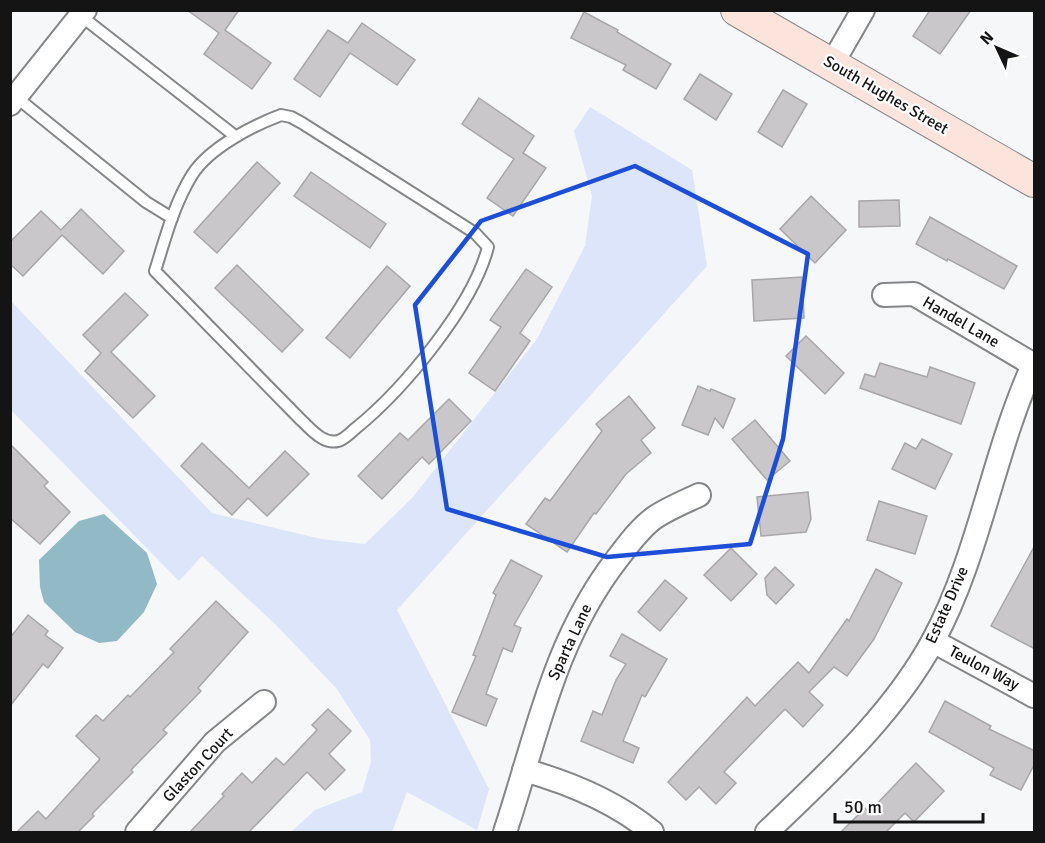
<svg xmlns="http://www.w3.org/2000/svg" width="1045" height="843" viewBox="0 0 1045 843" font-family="Signika,sans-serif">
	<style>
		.green { fill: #dce5fa }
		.water { fill: #91b9c6 }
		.building { fill: #c9c7c9; stroke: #a8a6a8; stroke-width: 1.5 }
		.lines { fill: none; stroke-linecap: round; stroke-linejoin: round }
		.lane-casing { stroke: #848688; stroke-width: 14 }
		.street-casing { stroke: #848688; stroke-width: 26 }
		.secondary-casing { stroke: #848688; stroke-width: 34 }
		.lane { stroke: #fff; stroke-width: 10 }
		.street { stroke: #fff; stroke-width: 22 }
		.secondary { stroke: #fce3dc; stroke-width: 32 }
		.marked { fill: none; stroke: #1d4ed8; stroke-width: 4.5; stroke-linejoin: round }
		.labels { text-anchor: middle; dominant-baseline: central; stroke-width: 4.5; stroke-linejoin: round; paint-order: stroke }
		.street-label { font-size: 16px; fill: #141415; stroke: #fff }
	</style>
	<rect width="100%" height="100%" fill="#f5f7f9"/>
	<!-- green -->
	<polygon class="green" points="590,107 692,170 707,266 397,610 489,789 477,830 407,792 392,832 291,832 315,810 362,792 371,762 370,740 336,688 277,626 202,556 179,581 11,410 11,301 212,513 321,539 365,544 413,497 537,339 585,246 592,196 574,131"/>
	<!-- water -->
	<polygon class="water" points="104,514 147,553 157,584 144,612 117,641 99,643 75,632 44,602 40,587 39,560 79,521"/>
	<!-- building -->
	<g class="building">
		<polygon points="187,10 239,10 225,30 271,63 252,89 204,54 219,33"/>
		<polygon points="930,10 971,10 940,54 913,36"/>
		<polygon points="584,12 618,30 617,32 671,64 656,89 623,70 626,65 571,38"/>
		<polygon points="362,23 415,60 397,85 350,53 320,97 294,79 328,30 348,43"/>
		<polygon points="700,74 732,94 716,120 684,99"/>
		<polygon points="783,90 807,104 782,147 758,132"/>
		<polygon points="479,98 534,136 523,153 546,168 513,216 487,198 514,159 462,124"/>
		<polygon points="257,162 280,183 217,253 194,232"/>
		<polygon points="311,172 386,224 370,248 294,196"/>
		<polygon points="811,196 846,230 815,263 780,229"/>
		<polygon points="899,200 900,226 859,227 859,201"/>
		<polygon points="81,209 124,251 103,274 62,235 23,276 10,264 10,242 41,211 61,230"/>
		<polygon points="930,217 1017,266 1004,289 948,259 947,261 916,244"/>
		<polygon points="237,265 303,330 282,352 215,288"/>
		<polygon points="387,266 410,286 350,358 326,338"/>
		<polygon points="526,269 552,287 520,333 530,341 495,391 469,373 501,327 490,320"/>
		<polygon points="802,277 804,318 754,321 752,280"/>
		<polygon points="125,293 148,315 111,352 155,396 133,418 85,371 101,353 83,335"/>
		<polygon points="806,336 844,373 825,394 786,356"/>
		<polygon points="880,363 927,377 930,367 975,383 961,424 860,388 865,374 875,377"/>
		<polygon points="698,386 710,391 711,389 735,399 723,428 715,418 708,435 682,425"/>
		<polygon points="629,396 655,428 641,440 651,453 626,474 596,514 594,513 567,552 526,524 545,498 550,501 602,431 596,424"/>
		<polygon points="449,399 471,421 429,464 422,457 382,499 358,476 400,433 408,440"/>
		<polygon points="755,420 790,461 767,480 732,439"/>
		<polygon points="922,439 952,454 935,489 892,469 905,443 916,449"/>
		<polygon points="202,443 249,488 285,451 309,474 267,516 248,498 232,515 181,466"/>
		<polygon points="10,444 48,482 44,486 70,512 40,544 10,518"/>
		<polygon points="808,492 811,519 806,532 761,536 757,497"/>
		<polygon points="879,501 927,516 915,554 867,540"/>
		<polygon points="1035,545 1035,649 991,626"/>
		<polygon points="731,548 757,574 731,601 704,575"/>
		<polygon points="511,560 542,576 514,625 521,628 512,652 503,648 490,683 486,694 497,699 486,726 452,712 476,656 473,655 496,595 493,593"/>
		<polygon points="775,567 794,585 776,604 767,595 765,578"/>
		<polygon points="876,569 902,583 874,639 847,676 834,667 809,692 823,705 803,727 785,709 724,772 736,783 716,804 699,787 686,800 668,782 747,697 755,706 798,662 809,673 847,619 849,621"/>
		<polygon points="665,580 687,598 660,631 638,612"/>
		<polygon points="216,601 248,632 198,688 201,691 163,730 167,733 131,770 133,772 92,814 94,816 78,832 17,832 38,811 46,819 100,759 76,736 96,715 103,721 128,695 130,697 174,652 170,649"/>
		<polygon points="28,615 48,631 45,635 63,648 48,668 43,664 10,706 10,638"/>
		<polygon points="622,634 667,659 645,697 642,695 623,741 639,748 633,763 581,741 593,711 602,715 616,680 626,664 610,656"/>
		<polygon points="945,701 991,726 989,729 1035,751 1035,763 1021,790 990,775 994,768 929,732"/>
		<polygon points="328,709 351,731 329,754 345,770 325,790 307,772 249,832 190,832 224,796 222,794 242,773 252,783 276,758 284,765 317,730 312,725"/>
		<polygon points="916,763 944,791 914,822 905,813 886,832 841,832 865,808 869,812"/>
	</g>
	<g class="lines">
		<defs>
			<g id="lane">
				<polyline points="81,16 235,136"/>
				<polyline points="16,97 146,202 172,218"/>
				<path d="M281,115l10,2 11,6 173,110 13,14c-15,59 -85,143 -132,181 -5,4 -12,12 -18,13 -15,4 -28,-13 -38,-22l-145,-148c10,-32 19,-67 37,-96 17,-27 60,-49 89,-60z"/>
			</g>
			<g id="street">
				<polyline points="832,64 863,10"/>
				<polyline points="10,104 85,10"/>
				<polyline points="884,295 914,294 1034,365"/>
				<polyline points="933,641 1034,696"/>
				<path d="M524,770c46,13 92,32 128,62"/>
				<polyline points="137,832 215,742 264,702"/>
				<path d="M505,832c32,-96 48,-190 112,-273 11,-14 22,-30 37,-41 13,-9 30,-16 45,-23"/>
				<path d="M767,832c60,-58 125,-116 166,-191 47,-87 60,-189 101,-278"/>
			</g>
			<polyline id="secondary" points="737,10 1034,181"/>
		</defs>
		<!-- lane casing -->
		<use href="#lane" class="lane-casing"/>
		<!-- street casing -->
		<use href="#street" class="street-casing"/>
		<!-- secondary casing -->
		<use href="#secondary" class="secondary-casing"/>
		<!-- lane -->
		<use href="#lane" class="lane"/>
		<!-- street -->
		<use href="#street" class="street"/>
		<!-- secondary -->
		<use href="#secondary" class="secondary"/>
	</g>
	<!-- marked area -->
	<path class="marked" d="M635,166l173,88 -25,185 -33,105 -143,13 -160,-48 -32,-204 66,-84z"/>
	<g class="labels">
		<!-- street labels -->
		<g class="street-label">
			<text transform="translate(886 95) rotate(30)">South Hughes Street</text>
			<text transform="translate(961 322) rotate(30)">Handel Lane</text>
			<text transform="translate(947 605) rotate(-66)">Estate Drive</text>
			<text transform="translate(570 642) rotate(-65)">Sparta Lane</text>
			<text transform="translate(984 668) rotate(28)">Teulon Way</text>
			<text transform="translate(198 765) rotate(-47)">Glaston Court</text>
		</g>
	</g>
	<!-- border -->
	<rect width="1045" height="843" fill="none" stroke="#141415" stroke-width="24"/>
	<!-- north arrow -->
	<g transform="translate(997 48) rotate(314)" stroke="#ffffff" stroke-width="4.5" paint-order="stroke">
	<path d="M0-4.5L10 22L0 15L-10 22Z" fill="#141415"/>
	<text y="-9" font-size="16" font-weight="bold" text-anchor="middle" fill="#141415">N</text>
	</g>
	<!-- scale -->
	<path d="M835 813v9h148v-9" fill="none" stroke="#141415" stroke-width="3"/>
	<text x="844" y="813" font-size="18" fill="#141415" stroke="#ffffff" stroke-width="4.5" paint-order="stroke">50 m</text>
</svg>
